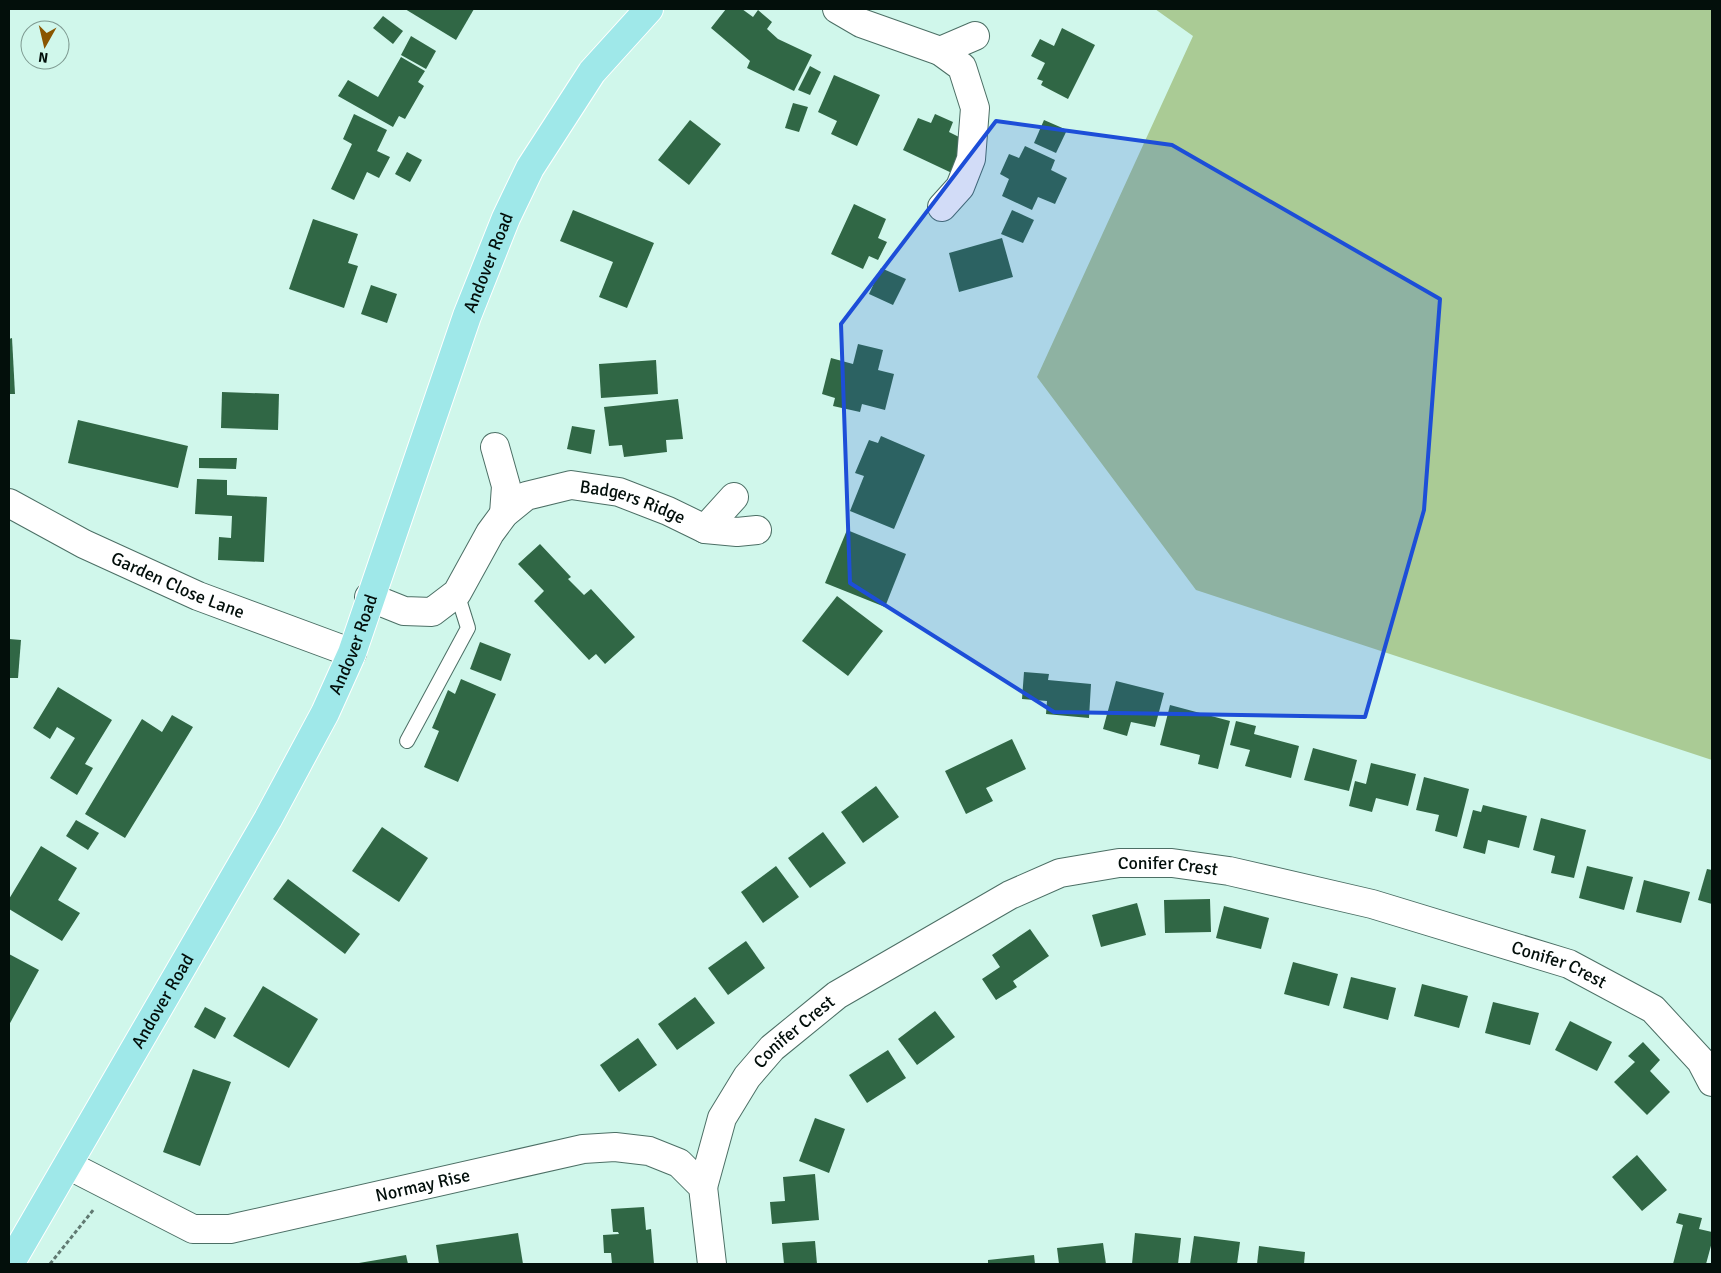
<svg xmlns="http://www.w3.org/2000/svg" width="1721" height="1273" viewBox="0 0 1721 1273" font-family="Signika,sans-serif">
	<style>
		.forest { fill: #aacb95 }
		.building { fill: #306745 }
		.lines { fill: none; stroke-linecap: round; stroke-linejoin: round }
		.service-casing { stroke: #4c6f65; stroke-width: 16 }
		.minor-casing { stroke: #4c6f65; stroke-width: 30 }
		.primary-casing { stroke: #fff; stroke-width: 30 }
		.path { stroke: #617a72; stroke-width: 3; stroke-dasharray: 4 2.5; stroke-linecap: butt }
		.service { stroke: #fff; stroke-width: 14 }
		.minor { stroke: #fff; stroke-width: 28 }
		.primary { stroke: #9fe8e9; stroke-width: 28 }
		.marked { fill: #1d4ed8; fill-opacity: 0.2; stroke: #1d4ed8; stroke-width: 4; stroke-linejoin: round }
		.labels { text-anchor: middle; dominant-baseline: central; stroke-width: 5; stroke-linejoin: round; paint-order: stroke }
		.street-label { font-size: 18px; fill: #030f0b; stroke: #d0f7eb }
	</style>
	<rect width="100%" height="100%" fill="#d0f7eb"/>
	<!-- forest -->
	<polygon class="forest" points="1155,9 1712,9 1712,760 1196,590 1037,377 1193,36"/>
	<!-- building -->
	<g class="building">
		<polygon points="405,9 474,9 456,40"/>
		<polygon points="726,9 742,9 753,17 758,10 772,22 767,29 778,39 812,55 794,91 747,68 750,61 711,28"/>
		<polygon points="383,16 403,31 393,44 373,28"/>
		<polygon points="1062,28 1095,45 1068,99 1041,85 1043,81 1037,79 1045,63 1031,56 1040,39 1054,46"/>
		<polygon points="411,36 436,51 426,69 401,55"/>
		<polygon points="401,57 425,71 418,82 424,86 405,119 399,116 393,127 338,96 348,80 378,97"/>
		<polygon points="810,66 821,72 810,95 798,90"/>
		<polygon points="834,75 880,95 857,146 831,134 837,121 818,112"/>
		<polygon points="793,103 808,107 799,132 785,128"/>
		<polygon points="354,114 387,130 377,151 390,157 379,178 367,172 354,200 331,189 352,144 343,139"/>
		<polygon points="935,114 953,122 949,132 969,142 954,174 903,150 918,118 931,123"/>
		<polygon points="690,120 721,144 689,185 658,160"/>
		<polygon points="1044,120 1067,130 1056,153 1034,143"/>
		<polygon points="1025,146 1055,160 1051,170 1067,178 1055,204 1038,197 1032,210 1002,196 1009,179 1000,174 1009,154 1019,158"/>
		<polygon points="407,152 422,160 410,182 395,174"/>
		<polygon points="854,204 886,219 878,238 887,242 878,260 869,256 863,269 831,254"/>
		<polygon points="573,210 654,243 627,308 599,297 613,262 560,241"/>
		<polygon points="1012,210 1034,220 1023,243 1001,234"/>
		<polygon points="313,219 358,234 348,263 358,266 344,308 289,289"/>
		<polygon points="1002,238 1013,277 959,292 949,253"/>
		<polygon points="881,268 906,279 893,305 869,294"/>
		<polygon points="371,285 397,294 387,323 361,314"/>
		<polygon points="12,338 15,394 9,394 9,339"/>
		<polygon points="858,344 883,350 878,370 894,374 885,410 862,404 860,412 833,406 835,398 822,394 831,358 853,364"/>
		<polygon points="656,360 658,394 601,398 599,364"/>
		<polygon points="222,392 279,394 278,430 221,428"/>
		<polygon points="678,399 683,439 666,440 667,452 624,457 622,445 609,446 604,407"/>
		<polygon points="78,420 188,446 178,488 68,463"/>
		<polygon points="572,426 595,430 591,454 567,449"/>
		<polygon points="881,436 925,455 894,529 850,511 864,476 855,473 869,440 878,443"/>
		<polygon points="199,458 237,458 236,469 199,468"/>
		<polygon points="197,479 227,480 227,495 267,497 264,562 218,560 219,537 231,538 232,516 195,514"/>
		<polygon points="847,530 906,554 885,607 825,583"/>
		<polygon points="540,544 571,577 568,579 584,595 591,589 635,637 605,664 596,654 589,660 534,601 544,591 518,564"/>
		<polygon points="837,596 883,631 848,676 802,641"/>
		<polygon points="9,639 21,640 18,678 9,678"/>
		<polygon points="480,642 511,654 501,681 470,669"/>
		<polygon points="1024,672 1049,674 1048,680 1091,684 1089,718 1046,714 1047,701 1022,699"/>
		<polygon points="461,679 496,694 458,782 424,767 439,731 432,728 448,690 455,694"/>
		<polygon points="1116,681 1164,693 1155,727 1131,722 1127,736 1103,729"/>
		<polygon points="58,687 112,720 85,764 93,768 77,795 50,778 75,738 57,727 50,739 33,728"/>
		<polygon points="1170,705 1230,721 1218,769 1198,764 1200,755 1160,745"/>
		<polygon points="172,715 193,727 125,838 85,814 142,719 162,732"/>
		<polygon points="1236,721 1256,726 1254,734 1299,746 1291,778 1245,766 1250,750 1230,745"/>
		<polygon points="1012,739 1026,769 986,788 993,801 966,814 945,771"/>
		<polygon points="1313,748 1357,760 1349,791 1304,780"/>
		<polygon points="1371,763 1416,774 1408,806 1376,798 1372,812 1349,806 1355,781 1366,784"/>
		<polygon points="1424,777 1469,789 1457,837 1435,831 1439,815 1416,810"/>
		<polygon points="876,786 899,817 863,843 841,812"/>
		<polygon points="1483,805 1527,816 1519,848 1488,840 1485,854 1463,848 1473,810 1481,812"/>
		<polygon points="1541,818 1586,830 1574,878 1551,873 1555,856 1533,850"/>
		<polygon points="76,820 99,833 88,850 66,836"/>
		<polygon points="382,827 428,858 399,902 352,871"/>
		<polygon points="823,832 846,863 810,888 788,858"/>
		<polygon points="41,846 77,868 58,900 80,913 62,941 9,909 9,899"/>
		<polygon points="776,866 799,897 763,923 741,892"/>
		<polygon points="1587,866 1633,877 1624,910 1579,898"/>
		<polygon points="1707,869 1712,870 1712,904 1698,900"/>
		<polygon points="288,879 360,934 345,954 273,899"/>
		<polygon points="1644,880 1690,892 1681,923 1636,912"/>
		<polygon points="1210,899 1211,932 1165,933 1164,900"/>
		<polygon points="1137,903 1146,935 1101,947 1092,915"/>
		<polygon points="1224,906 1269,918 1261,949 1216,938"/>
		<polygon points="1030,929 1049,956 1013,981 1017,987 996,1000 982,979 1000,967 992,955"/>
		<polygon points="746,941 765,968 728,995 708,968"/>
		<polygon points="9,954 39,970 9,1025"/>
		<polygon points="1293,962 1338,974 1329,1006 1284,994"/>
		<polygon points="1351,977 1396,988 1388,1020 1343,1008"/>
		<polygon points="1422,984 1468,996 1459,1028 1414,1016"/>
		<polygon points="263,986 318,1019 289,1068 233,1036"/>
		<polygon points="695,997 715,1023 677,1050 658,1024"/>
		<polygon points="1493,1002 1539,1013 1530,1045 1485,1033"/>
		<polygon points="205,1007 226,1018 215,1039 194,1027"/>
		<polygon points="935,1011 955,1037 917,1065 898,1039"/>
		<polygon points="1570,1021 1612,1042 1597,1071 1555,1050"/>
		<polygon points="638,1038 657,1065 619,1092 600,1065"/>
		<polygon points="1643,1042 1660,1060 1650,1071 1670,1092 1647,1115 1614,1082 1635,1062 1628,1056"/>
		<polygon points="888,1050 906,1078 867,1103 849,1075"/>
		<polygon points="193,1069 231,1082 200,1166 163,1152"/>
		<polygon points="815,1118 845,1129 829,1173 799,1161"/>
		<polygon points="1637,1155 1667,1190 1642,1211 1612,1177"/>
		<polygon points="815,1174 819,1220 772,1224 770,1202 785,1201 783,1177"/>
		<polygon points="644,1207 646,1230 651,1229 654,1264 612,1264 611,1253 604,1253 603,1235 619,1234 618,1232 613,1232 611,1209"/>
		<polygon points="1679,1213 1702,1218 1699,1229 1712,1232 1712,1242 1706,1264 1673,1264 1683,1225 1676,1223"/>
		<polygon points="518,1233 523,1264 439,1264 436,1245"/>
		<polygon points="1135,1233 1181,1238 1178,1264 1132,1264"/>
		<polygon points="1194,1236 1240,1242 1237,1264 1190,1264"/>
		<polygon points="815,1241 817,1264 784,1264 782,1243"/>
		<polygon points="1103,1243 1106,1264 1059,1264 1057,1248"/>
		<polygon points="1259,1246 1305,1252 1304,1264 1257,1264"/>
		<polygon points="406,1255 408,1264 359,1264 359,1263"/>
		<polygon points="1034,1255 1035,1264 988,1264 988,1260"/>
	</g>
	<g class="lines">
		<defs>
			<polyline id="service" points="407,741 468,628 457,593"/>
			<g id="minor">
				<polyline points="837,9 861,23 940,51 962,67 975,108 971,159 960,187 942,207"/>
				<polyline points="940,51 975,36"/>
				<polyline points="495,447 506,486 504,514"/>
				<path id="s1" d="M9,503l75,41 114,52 154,57"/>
				<polyline points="705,529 734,497"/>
				<path id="s2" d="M369,597l35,14 28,1 25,-19 33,-60 14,-19 22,-18 45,-11 48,7 49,19 37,18 32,3 20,-2"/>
				<path id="s3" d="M68,1165l125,64h37l353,-80 32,-2 34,4 30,12 24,24 9,77"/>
				<path id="s4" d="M703,1187l19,-69 25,-41 25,-29 65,-53 173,-100 50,-22 59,-10h53l57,8 143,33 197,60 84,45 48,52 11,21"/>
			</g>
			<g id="primary">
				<path id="s5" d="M10,1264l258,-445 57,-106 27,-60 115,-337 39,-98 24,-50 62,-96 57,-63"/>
			</g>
		</defs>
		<!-- service casing -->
		<use href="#service" class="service-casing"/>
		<!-- minor casing -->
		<use href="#minor" class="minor-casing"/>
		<!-- primary casing -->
		<use href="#primary" class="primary-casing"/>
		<!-- path -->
		<polyline class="path" points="50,1264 94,1209"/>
		<!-- service -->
		<use href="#service" class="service"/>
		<!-- minor -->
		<use href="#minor" class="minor"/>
		<!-- primary -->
		<use href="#primary" class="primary"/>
	</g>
	<!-- marked area -->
	<path class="marked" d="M996,121l176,24 268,154 -16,211 -59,207 -311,-5 -204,-129 -9,-259z"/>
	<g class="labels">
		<!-- street labels -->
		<g class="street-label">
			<text stroke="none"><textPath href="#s5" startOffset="1114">Andover Road</textPath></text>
			<text stroke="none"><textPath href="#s2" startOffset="328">Badgers Ridge</textPath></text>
			<text stroke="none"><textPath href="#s1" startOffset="188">Garden Close Lane</textPath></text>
			<text stroke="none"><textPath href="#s5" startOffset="709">Andover Road</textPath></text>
			<text stroke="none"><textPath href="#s4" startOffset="605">Conifer Crest</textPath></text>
			<text stroke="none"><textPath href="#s4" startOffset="1010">Conifer Crest</textPath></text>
			<text stroke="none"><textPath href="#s5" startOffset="304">Andover Road</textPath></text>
			<text stroke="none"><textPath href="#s4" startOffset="185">Conifer Crest</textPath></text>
			<text stroke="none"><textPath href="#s3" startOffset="375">Normay Rise</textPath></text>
		</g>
	</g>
	<!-- border -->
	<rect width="1721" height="1273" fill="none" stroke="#030f0b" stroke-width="20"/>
	<!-- north arrow -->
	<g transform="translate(45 45) rotate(188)"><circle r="24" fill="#d0f7eb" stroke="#7e9a91"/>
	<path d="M0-4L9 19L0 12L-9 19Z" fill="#8a5601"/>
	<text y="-8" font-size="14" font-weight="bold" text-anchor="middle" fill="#030f0b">N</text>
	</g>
</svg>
